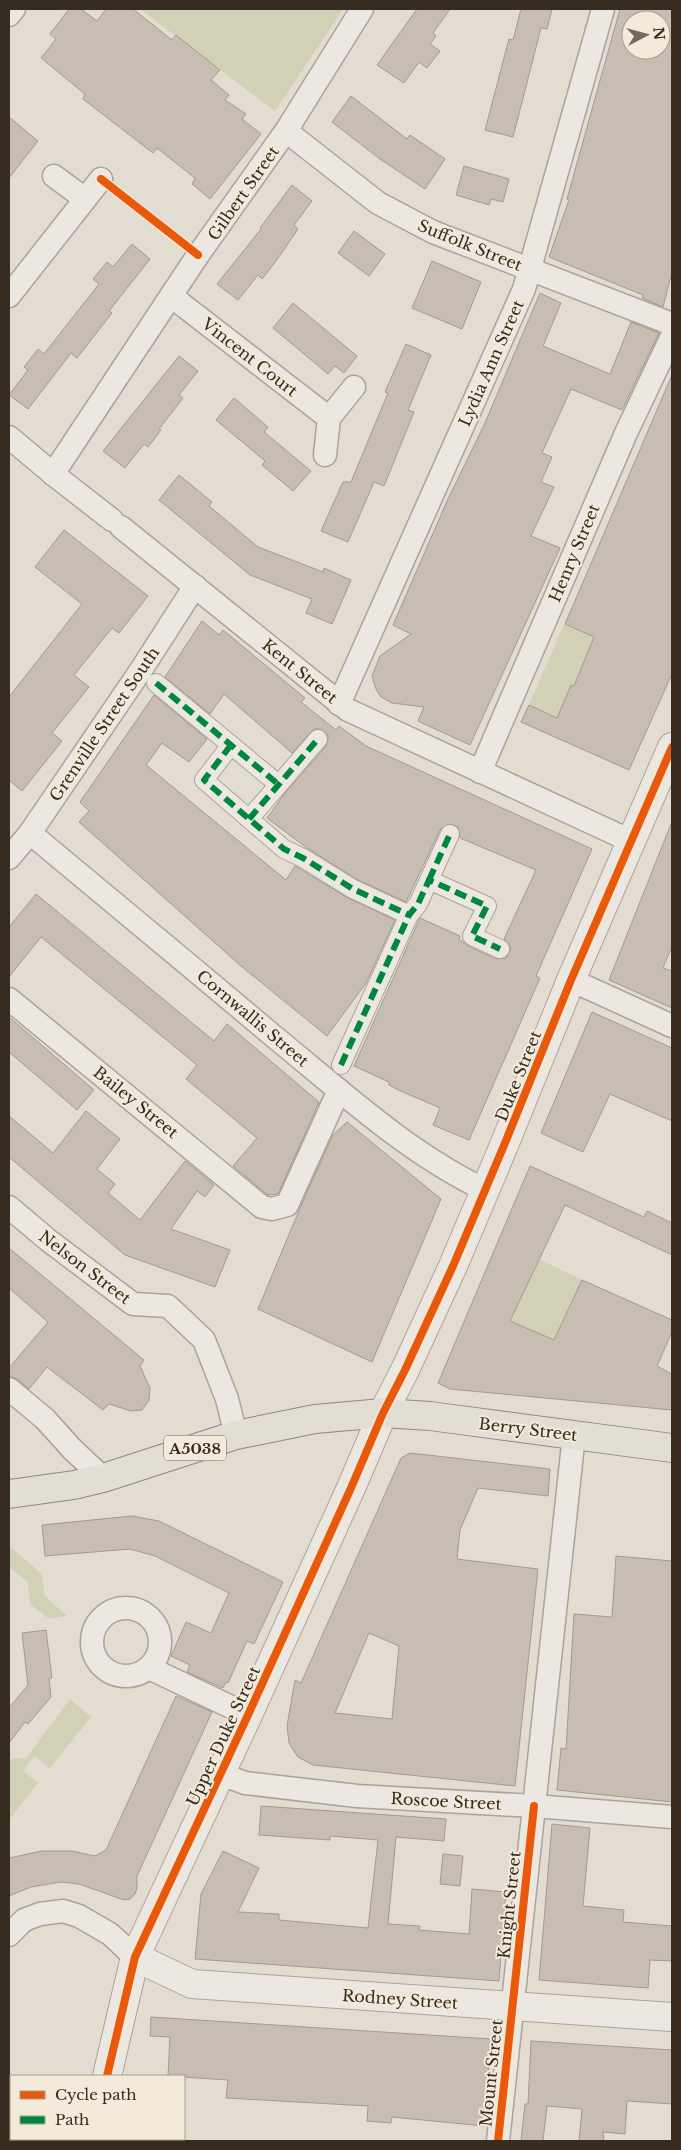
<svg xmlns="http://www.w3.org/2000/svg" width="681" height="2150" viewBox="0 0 681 2150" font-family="'Libre Baskerville',serif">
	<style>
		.green { fill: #d2d1b5 }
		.building { fill: #c7bdb2; stroke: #a39990; fill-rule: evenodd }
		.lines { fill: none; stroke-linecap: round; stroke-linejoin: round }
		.pedestrian-casing { stroke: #a9a399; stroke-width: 20 }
		.minor-casing { stroke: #a9a399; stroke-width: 25 }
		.tertiary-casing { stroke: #a9a399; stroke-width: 30 }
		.primary-casing { stroke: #8e8880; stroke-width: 30 }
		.pedestrian { stroke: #ece8e1; stroke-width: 18 }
		.minor { stroke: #ece8e1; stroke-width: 22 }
		.tertiary { stroke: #ece8e1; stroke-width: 28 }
		.primary { stroke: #e3ded4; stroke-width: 28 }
		.quiet { stroke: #00873e; stroke-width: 6; stroke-dasharray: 12 6; stroke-linecap: butt }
		.cycleway-casing { stroke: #f3ead9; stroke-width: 11 }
		.cycleway { stroke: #e8590c; stroke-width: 8 }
		.labels { text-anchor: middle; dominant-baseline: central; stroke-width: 4; stroke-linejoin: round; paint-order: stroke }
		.shield { fill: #f3ead9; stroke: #6f6559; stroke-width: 1 }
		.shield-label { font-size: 15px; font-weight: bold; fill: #372c22 }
		.street-label { font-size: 16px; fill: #372c22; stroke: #f3ead9 }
	</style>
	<rect width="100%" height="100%" fill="#e3ddd1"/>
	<!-- green -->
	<g class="green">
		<polygon points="140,9 343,9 275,111"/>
		<polygon points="564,624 594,637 575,687 571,685 565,699 597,735 529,705"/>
		<polygon points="539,1259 582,1280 567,1312 662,1355 650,1383 510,1321"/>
		<polygon points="9,1546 42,1574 44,1595 67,1616 49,1619 30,1604 28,1582 9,1567"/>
		<polygon points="70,1699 91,1717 50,1768 34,1756 23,1771 38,1783 9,1820 9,1759 26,1758"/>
	</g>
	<!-- building -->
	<g class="building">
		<polygon points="69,9 81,9 97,21 106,9 133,9 172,40 176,35 220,70 211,80 229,95 225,100 246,114 242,119 261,134 210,199 192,184 195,178 157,148 153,153 83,99 85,94 41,58 56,39 50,34"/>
		<polygon points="417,9 450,9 433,33 436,36 430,44 440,51 427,68 419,62 404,83 377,65"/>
		<polygon points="521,9 552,9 547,29 541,28 513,137 485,130 509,39 513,40"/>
		<path d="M620,9h52v263l-9,35 -21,-9 1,-3 -94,-38 20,-57 -2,-1zM631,20h30v30h-30z"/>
		<polygon points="351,96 407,139 410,135 445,159 425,189 380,159 332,122"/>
		<polygon points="9,117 38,141 9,178"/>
		<polygon points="464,166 509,179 503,202 491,199 489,205 456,195"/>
		<polygon points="292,185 312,201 294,225 298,229 276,261 262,279 258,275 238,300 217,284 261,229 260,228"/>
		<polygon points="354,231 385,254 369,276 338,253"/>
		<polygon points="132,244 150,259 109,311 112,313 77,358 71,353 28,409 9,395 28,370 24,367 38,349 44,354 99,284 93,279 107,262 113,267"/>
		<polygon points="432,261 481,282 462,329 412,308"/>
		<polygon points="540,293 561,303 543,346 610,374 631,322 659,333 622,410 571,389 542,453 552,457 541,482 554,487 531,536 560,548 470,745 418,721 424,707 392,703 381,697 376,689 372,676 380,656 411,634 393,625 448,499 485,423"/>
		<polygon points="293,303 357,356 344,373 335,366 328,374 273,328"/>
		<polygon points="406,344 431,355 408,410 414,412 384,486 374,482 348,542 321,531 343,482 351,482 388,393 385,392"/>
		<polygon points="179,356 198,371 179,395 183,398 159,429 161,430 148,447 144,444 125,468 103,451"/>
		<polygon points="672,375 672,674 629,770 521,722 529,705 557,718 571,685 574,686 594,637 565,624"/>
		<polygon points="234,398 268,427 264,432 311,471 293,491 262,465 265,461 216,420"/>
		<polygon points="179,475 212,502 209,506 258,547 323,572 324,568 351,580 332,624 306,613 312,599 250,575 159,500"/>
		<polygon points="64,530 148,596 119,633 112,628 74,675 89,687 52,733 62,741 22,791 9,780 9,697 82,604 35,567"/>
		<polygon points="202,621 219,635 223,630 305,698 301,702 336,730 339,726 366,746 592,849 536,976 540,978 469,1140 433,1125 440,1108 396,1089 389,1085 389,1082 354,1066 420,918 460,936 459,939 468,946 496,959 506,958 511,949 509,943 504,939 536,870 460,838 458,827 449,824 440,830 406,902 358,880 307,848 267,818 285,793 326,746 328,740 328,735 320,729 314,729 292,753 224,694 210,714 165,677"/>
		<polygon points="154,695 207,739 189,762 162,743 146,765 286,880 295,866 348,898 395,920 366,983 327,1036 241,966 79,822 89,811 80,802"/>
		<polygon points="671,824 672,824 672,946 663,968 672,971 672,1008 609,980"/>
		<polygon points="36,894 214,1041 227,1024 319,1102 278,1194 268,1195 233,1166 257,1138 186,1079 197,1065 41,937 9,977 9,927"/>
		<polygon points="592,1012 672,1048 672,1121 610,1094 583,1152 541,1133"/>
		<polygon points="9,1017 94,1090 77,1110 9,1052"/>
		<polygon points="86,1111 120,1139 97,1169 115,1184 108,1193 140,1220 185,1161 214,1185 205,1197 197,1191 171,1229 230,1250 215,1287 125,1255 9,1157 9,1116 53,1153"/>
		<polygon points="347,1122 441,1199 372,1362 258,1309 300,1208 333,1135"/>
		<polygon points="530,1166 644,1217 647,1211 672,1223 672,1255 565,1205 510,1321 554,1340 582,1280 672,1320 672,1332 657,1366 672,1374 672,1410 450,1389 438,1383"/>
		<polygon points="9,1248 144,1360 140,1366 150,1388 149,1400 142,1410 131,1411 109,1404 103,1410 47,1367 29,1389 17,1379 9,1376 9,1368 48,1322 9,1288"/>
		<path d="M410,1453l140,16 -2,27 -70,-8 -18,42 -3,29 81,10 -23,217 -202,-21 -15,-8 -9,-14 -2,-17 8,-46 6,3 100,-225zM369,1633l30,13 -7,73 -57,-6z"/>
		<polygon points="132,1516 159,1521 283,1582 254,1644 247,1641 228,1683 226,1682 223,1688 187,1672 190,1665 171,1656 186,1622 211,1633 229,1593 155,1556 130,1549 45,1556 42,1525"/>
		<polygon points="616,1556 672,1561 672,1802 557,1790 561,1748 566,1749 574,1614 612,1617"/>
		<polygon points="46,1630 52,1678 49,1678 51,1697 28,1724 25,1722 9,1743 9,1708 28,1685 22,1633"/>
		<polygon points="176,1696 212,1712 137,1876 137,1888 135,1894 130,1899 124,1900 79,1884 61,1882 31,1887 9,1896 9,1858 42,1851 72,1851 95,1856 106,1850"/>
		<polygon points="261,1806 446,1819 444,1841 396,1837 388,1924 420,1926 419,1930 469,1934 472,1889 506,1892 499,1981 195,1959 201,1894 223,1851 259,1868 238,1912 279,1914 279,1920 368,1928 378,1840 330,1836 330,1840 259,1835"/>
		<polygon points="552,1824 590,1828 583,1906 624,1910 623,1922 672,1926 672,1961 650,1960 648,1988 539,1980"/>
		<polygon points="443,1854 463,1856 460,1886 440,1884"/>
		<polygon points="151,2017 491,2039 484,2126 392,2117 391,2123 367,2121 368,2106 226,2098 228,2080 168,2076 170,2037 150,2036"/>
		<polygon points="531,2041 672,2050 672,2104 627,2101 625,2134 603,2132 604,2141 579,2141 582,2109 547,2106 543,2141 521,2141 525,2104 528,2104"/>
	</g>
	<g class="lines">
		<defs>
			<g id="pedestrian">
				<polyline points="156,683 278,784"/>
				<polyline points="231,745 204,780 284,849 303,858 353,889 409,915"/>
				<polyline points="249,819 318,739"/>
				<polyline points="429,880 450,834"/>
				<polyline points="341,1065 409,915 418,904 429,880 487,906 472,936 500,949"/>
			</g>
			<g id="minor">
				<polyline points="9,15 14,9"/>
				<polyline points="286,131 378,203 433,232 672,324"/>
				<polyline points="54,176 85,199"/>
				<polyline points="9,296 101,179"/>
				<polyline points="171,296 329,418"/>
				<polyline points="9,437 53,474 112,520"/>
				<polyline points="325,455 329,418 354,387"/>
				<polyline points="53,474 198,255 286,131 362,9"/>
				<polyline points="121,527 348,710 631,841"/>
				<polyline points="339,704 524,289 603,9"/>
				<polyline points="480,772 626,433 672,336"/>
				<path d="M30,833c82,68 165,137 247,206 66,54 131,114 208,151"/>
				<polyline points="9,858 30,833 141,670 195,586"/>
				<polyline points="571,980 672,1026"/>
				<polyline points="9,999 262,1207 272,1209 287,1205 339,1090"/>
				<polyline points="9,1207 48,1240 133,1304 168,1306 204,1340 227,1399 236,1435"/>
				<polyline points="9,1389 45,1419 73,1450 103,1478"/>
				<circle cx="126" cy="1642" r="34"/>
				<polyline points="149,1668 248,1715"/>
				<polyline points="221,1774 245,1783 357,1796 534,1806 672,1817"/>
				<polyline points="9,1935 24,1920 40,1914 63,1911 79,1916 110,1934 135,1957"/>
				<polyline points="498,2141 574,1435"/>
			</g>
			<g id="tertiary">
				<polyline points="135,1957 192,1984 672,2017"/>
				<polyline points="107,2076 135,1957 248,1715 351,1488 383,1413 405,1370 453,1266 505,1143 571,980 672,747"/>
				<polyline points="92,2141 93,2139"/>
			</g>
			<polyline id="primary" points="9,1494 74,1485 103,1478 236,1435 315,1419 383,1413 430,1416 672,1448"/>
		</defs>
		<!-- pedestrian casing -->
		<use href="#pedestrian" class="pedestrian-casing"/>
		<!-- minor casing -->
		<use href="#minor" class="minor-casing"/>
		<!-- tertiary casing -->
		<use href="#tertiary" class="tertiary-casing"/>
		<!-- primary casing -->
		<use href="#primary" class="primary-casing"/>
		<!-- pedestrian -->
		<use href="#pedestrian" class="pedestrian"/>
		<!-- minor -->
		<use href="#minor" class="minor"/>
		<!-- tertiary -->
		<use href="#tertiary" class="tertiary"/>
		<!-- primary -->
		<use href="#primary" class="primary"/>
		<!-- quiet -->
		<g class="quiet">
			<polyline points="156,683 278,784"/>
			<polyline points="231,745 204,780 284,849 303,858 353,889 409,915"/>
			<polyline points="249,819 318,739"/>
			<polyline points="429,880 450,834"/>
			<polyline points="341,1065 409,915 418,904 429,880 487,906 472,936 500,949"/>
		</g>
		<defs>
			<g id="cycleway">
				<polyline points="101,179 198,255"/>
				<polyline points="107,2076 135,1957 248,1715 351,1488 383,1413 405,1370 453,1266 505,1143 571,980 672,747"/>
				<polyline points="498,2141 534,1806"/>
			</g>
		</defs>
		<!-- cycleway casing -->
		<use href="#cycleway" class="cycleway-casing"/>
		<!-- cycleway -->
		<use href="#cycleway" class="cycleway"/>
	</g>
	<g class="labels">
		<!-- shield labels -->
		<rect class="shield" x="164" y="1435.5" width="62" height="25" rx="4"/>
		<g class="shield-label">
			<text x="195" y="1448">A5038</text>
		</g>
		<!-- street labels -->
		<g class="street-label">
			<text transform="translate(243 193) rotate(-55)">Gilbert Street</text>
			<text transform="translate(470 245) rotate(22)">Suffolk Street</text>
			<text transform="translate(250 357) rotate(38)">Vincent Court</text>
			<text transform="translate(491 363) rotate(-66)">Lydia Ann Street</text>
			<text transform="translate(574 553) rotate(-67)">Henry Street</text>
			<text transform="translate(300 671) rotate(39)">Kent Street</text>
			<text transform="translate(104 724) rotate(-56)">Grenville Street South</text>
			<text transform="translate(253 1018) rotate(40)">Cornwallis Street</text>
			<text transform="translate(518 1076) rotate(-68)">Duke Street</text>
			<text transform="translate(136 1102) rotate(39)">Bailey Street</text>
			<text transform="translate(85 1267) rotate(37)">Nelson Street</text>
			<text transform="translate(528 1429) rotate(7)">Berry Street</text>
			<text transform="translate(223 1736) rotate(-65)">Upper Duke Street</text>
			<text transform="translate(446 1801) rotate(3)">Roscoe Street</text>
			<text transform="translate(509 1905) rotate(-84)">Knight Street</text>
			<text transform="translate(400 1999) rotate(4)">Rodney Street</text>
			<text transform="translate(491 2073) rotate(-84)">Mount Street</text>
		</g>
	</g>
	<!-- border -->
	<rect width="681" height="2150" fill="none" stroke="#372c22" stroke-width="20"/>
	<!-- legend -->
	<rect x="10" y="2075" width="175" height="65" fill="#f3ead9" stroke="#a89e90"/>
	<rect x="20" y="2091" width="25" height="8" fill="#e8590c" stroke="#a89e90"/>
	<text x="55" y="2100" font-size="15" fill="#372c22">Cycle path</text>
	<rect x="20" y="2116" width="25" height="8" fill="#00873e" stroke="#a89e90"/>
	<text x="55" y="2125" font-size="15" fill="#372c22">Path</text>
	<!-- north arrow -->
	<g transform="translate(646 35) rotate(84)"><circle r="24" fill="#f3ead9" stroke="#a89e90"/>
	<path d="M0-4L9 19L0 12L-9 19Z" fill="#736a5f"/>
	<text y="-8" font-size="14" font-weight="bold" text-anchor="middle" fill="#372c22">N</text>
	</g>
</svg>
